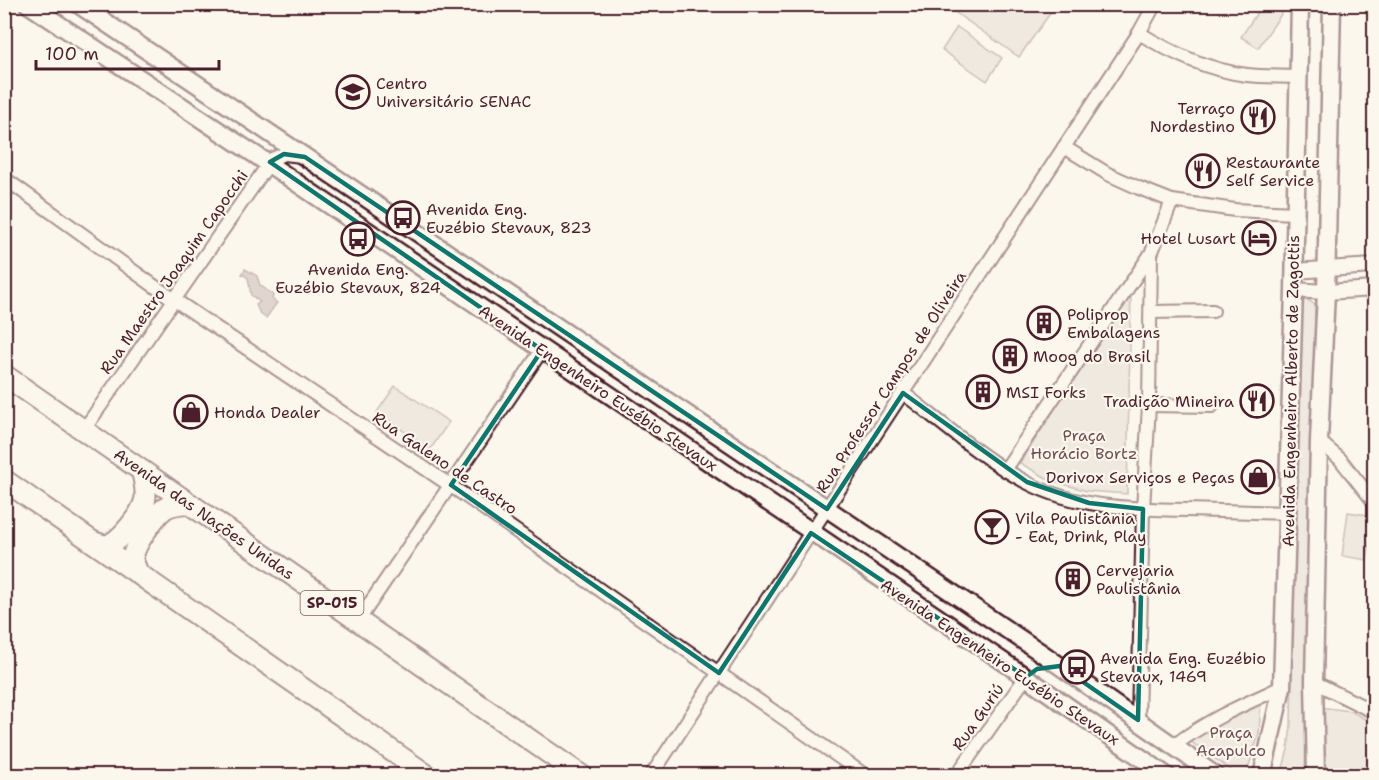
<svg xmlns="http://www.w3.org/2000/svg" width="1379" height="780" viewBox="0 0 1379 780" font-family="'Shantell Sans',sans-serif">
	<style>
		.green { fill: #e2d7d0; stroke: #967b7e; stroke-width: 1.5 }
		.water { fill: #bfadaa; stroke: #907477; stroke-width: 1.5 }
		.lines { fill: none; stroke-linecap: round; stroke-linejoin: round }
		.minor-casing { stroke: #4a1f2b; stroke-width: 16 }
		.tertiary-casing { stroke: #4a1f2b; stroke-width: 18 }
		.secondary-casing { stroke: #4a1f2b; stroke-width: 21 }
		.trunk-casing { stroke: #4a1f2b; stroke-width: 24 }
		.minor { stroke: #fbf7ec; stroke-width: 12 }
		.tertiary { stroke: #fbf7ec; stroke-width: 14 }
		.secondary { stroke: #fbf7ec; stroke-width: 16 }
		.trunk { stroke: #fbf7ec; stroke-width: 20 }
		.marked { fill: none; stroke: #0f766e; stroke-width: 4.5; stroke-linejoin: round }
		.labels { text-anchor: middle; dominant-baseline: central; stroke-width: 4.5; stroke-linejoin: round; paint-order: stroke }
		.shield { fill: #fbf7ec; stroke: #7f6065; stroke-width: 1.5 }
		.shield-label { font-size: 15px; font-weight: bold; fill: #4a1f2b }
		.poi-label { font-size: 16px; fill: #4a1f2b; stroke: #fbf7ec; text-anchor: start }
		.street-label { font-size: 16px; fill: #4a1f2b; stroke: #fbf7ec }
		.park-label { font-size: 16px; fill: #704d54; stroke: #fbf7ec }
	</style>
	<rect width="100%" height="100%" fill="#fbf7ec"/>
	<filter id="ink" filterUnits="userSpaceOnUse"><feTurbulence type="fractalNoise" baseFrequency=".0167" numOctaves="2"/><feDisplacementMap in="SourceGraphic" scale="12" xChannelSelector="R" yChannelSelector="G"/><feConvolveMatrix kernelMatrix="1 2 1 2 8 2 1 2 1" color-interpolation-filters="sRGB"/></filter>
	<g filter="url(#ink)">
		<!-- green -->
		<g class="green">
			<polygon points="951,5 1056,4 1056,5 1019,57 949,8"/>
			<polygon points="1262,5 1269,5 1282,13 1258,48 1241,37"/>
			<polygon points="957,27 1002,58 987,81 942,50"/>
			<polygon points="1131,291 1127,494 1087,491 1050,480 1020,463"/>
			<polygon points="1305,300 1310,301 1315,305 1305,775 1281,776 1288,749 1291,726 1295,483 1301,303"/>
			<polygon points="395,386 449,422 430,450 377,412"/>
			<polygon points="1348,512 1374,516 1367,560 1342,556"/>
			<polygon points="1261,702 1259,734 1246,775 1238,775 1187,739"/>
			<polygon points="1319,707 1351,711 1374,724 1374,775 1323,775"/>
		</g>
		<!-- water -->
		<polygon class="water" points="245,269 257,276 260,285 273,295 272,299 277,303 266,318 260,314 256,305 260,302 251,295 248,278 242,274"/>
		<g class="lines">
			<defs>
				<g id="minor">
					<path d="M1139,33c33,20 68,37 108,42 17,2 34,1 51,2"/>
					<polyline points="1064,147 1108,174 1139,188 1172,201 1235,210 1295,213"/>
					<polyline points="4,178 157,288 460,492 866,776"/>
					<polyline points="1151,312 1213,311"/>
					<path d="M903,393c38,29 81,67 123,89 49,26 106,27 161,28 34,1 67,2 101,3"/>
					<polyline points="1149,405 1212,406"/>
					<polyline points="83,431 272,159 284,154 302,156"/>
					<polyline points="1319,441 1340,459 1374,502"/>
					<polyline points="1005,470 1150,255"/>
					<polyline points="358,621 542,350"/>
					<polyline points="1314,682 1374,712"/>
					<polyline points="1138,720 1143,509 1149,405 1151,254 1172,201"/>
					<path d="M1175,745c32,-25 70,-41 107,-58"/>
					<polyline points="651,776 1139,33 1155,4"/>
					<polyline points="956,776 1026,677"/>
				</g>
				<g id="tertiary">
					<polyline points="1294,271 1374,266"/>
					<polyline points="1294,290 1326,292 1374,289"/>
				</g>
				<g id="secondary">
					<polyline points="28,4 269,164 1026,677 1167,776"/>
					<polyline points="78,4 1043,654 1216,776"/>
					<polyline points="1262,776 1282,687 1294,290 1300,4"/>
					<polyline points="1316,776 1314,682 1319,441 1326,292 1332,4"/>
				</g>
				<g id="trunk">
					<polyline points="4,375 582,776"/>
					<polyline points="4,480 428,776"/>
					<path d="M93,542l12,4c14,-3 37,-32 40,-46 2,-9 -1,-20 -3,-29"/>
					<path d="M137,572c-1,-4 -4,-9 -4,-14 0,-12 22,-42 31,-49 7,-5 15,-5 23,-6"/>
				</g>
			</defs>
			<!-- minor casing -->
			<use href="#minor" class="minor-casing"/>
			<!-- tertiary casing -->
			<use href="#tertiary" class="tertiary-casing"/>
			<!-- secondary casing -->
			<use href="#secondary" class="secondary-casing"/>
			<!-- trunk casing -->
			<use href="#trunk" class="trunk-casing"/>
			<!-- minor -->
			<use href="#minor" class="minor"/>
			<!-- tertiary -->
			<use href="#tertiary" class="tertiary"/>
			<!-- secondary -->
			<use href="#secondary" class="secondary"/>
			<!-- trunk -->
			<use href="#trunk" class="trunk"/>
		</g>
	</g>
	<!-- marked area -->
	<path d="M0 0H1379V780H0ZM284,154l21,3 522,352 76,-116 124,89 62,21 54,6 -5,211 -78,-54 -23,3 -11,8 -215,-144 -92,140 -268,-188 91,-135 -272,-188z" fill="#fbf7ec" fill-opacity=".55" fill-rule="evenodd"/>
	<path class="marked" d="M284,154l21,3 522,352 76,-116 124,89 62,21 54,6 -5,211 -78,-54 -23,3 -11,8 -215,-144 -92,140 -268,-188 91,-135 -272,-188z"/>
	<!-- icons -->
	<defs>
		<symbol id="university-ring" viewBox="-11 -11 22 22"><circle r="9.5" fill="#fbf7ec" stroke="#4a1f2b" stroke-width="1.5"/><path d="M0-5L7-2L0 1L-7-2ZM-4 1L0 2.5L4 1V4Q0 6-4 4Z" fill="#4a1f2b"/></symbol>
		<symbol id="restaurant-ring" viewBox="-11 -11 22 22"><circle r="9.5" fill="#fbf7ec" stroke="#4a1f2b" stroke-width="1.5"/><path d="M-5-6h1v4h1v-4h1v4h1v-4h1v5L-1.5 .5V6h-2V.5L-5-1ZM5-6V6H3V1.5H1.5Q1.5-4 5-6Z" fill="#4a1f2b"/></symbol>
		<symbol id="bus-ring" viewBox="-11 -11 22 22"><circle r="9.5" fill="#fbf7ec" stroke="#4a1f2b" stroke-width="1.5"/><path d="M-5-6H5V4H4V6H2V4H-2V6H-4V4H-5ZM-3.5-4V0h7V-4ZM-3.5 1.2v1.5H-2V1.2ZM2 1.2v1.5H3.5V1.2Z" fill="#4a1f2b"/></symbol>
		<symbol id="hotel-ring" viewBox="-11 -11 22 22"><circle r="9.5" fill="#fbf7ec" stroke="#4a1f2b" stroke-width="1.5"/><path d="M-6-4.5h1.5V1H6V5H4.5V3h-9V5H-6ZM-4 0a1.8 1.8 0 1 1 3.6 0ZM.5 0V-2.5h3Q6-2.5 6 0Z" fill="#4a1f2b"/></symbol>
		<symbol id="building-ring" viewBox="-11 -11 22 22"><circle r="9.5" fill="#fbf7ec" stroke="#4a1f2b" stroke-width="1.5"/><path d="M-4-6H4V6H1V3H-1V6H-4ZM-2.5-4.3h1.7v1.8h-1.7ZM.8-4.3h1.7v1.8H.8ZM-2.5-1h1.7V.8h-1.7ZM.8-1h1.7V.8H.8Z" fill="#4a1f2b"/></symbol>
		<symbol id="shop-ring" viewBox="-11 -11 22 22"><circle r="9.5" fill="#fbf7ec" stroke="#4a1f2b" stroke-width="1.5"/><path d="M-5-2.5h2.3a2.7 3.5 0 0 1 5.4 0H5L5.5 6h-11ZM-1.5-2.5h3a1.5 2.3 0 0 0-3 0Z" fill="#4a1f2b"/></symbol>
		<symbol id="bar-ring" viewBox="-11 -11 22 22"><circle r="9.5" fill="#fbf7ec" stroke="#4a1f2b" stroke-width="1.5"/><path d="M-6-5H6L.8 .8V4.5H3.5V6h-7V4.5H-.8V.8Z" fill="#4a1f2b"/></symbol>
	</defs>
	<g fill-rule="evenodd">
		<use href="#university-ring" x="334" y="73" width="38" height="38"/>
		<use href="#restaurant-ring" x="1239" y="98" width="38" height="38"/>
		<use href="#restaurant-ring" x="1184" y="152" width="38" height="38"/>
		<use href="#bus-ring" x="384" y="199" width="38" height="38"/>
		<use href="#hotel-ring" x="1240" y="219" width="38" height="38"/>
		<use href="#bus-ring" x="339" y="220" width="38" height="38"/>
		<use href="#building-ring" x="1025" y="304" width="38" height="38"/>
		<use href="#building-ring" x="991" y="337" width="38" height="38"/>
		<use href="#building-ring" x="964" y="373" width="38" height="38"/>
		<use href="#restaurant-ring" x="1238" y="382" width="38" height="38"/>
		<use href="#shop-ring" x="172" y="393" width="38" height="38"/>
		<use href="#shop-ring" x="1239" y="458" width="38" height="38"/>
		<use href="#bar-ring" x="973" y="508" width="38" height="38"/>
		<use href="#building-ring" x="1054" y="560" width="38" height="38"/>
		<use href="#bus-ring" x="1058" y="648" width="38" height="38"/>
	</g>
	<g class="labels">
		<!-- shield labels -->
		<rect class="shield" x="300.5" y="591" width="63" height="24" rx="4.5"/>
		<g class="shield-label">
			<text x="332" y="603">SP-015</text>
		</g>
		<!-- poi labels -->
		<g class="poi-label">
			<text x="376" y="83">Centro<tspan x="376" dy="18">Universitário SENAC</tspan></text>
			<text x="1235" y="108" text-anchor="end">Terraço<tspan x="1235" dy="18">Nordestino</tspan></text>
			<text x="1226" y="162">Restaurante<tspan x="1226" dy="18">Self Service</tspan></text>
			<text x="426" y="209">Avenida Eng.<tspan x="426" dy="18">Euzébio Stevaux, 823</tspan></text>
			<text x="1236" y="238" text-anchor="end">Hotel Lusart</text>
			<text x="358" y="269" text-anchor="middle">Avenida Eng.<tspan x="358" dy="18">Euzébio Stevaux, 824</tspan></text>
			<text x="1067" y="314">Poliprop<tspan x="1067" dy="18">Embalagens</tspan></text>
			<text x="1033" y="356">Moog do Brasil</text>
			<text x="1006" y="392">MSI Forks</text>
			<text x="1234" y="401" text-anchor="end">Tradição Mineira</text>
			<text x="214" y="412">Honda Dealer</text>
			<text x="1235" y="477" text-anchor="end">Dorivox Serviços e Peças</text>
			<text x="1015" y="518">Vila Paulistânia<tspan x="1015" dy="18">- Eat, Drink, Play</tspan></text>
			<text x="1096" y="570">Cervejaria<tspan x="1096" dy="18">Paulistânia</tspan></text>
			<text x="1100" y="658">Avenida Eng. Euzébio<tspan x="1100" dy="18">Stevaux, 1469</tspan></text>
		</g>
		<!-- street labels -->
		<g class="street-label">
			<text transform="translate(174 272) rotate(-55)">Rua Maestro Joaquim Capocchi</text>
			<text transform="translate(891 382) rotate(-57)">Rua Professor Campos de Oliveira</text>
			<text transform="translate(598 388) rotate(34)">Avenida Engenheiro Eusébio Stevaux</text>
			<text transform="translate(1291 391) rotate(-89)">Avenida Engenheiro Alberto de Zagottis</text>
			<text transform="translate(445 463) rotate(34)">Rua Galeno de Castro</text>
			<text transform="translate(204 514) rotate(35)">Avenida das Nações Unidas</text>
			<text transform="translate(1000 662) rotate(34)">Avenida Engenheiro Eusébio Stevaux</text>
			<text transform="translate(978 717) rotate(-55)">Rua Guriú</text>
		</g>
		<!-- park labels -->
		<g class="park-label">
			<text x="1084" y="435">Praça<tspan x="1084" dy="18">Horácio Bortz</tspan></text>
			<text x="1231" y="732">Praça<tspan x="1231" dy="18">Acapulco</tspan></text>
		</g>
	</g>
	<!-- margin -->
	<rect width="1379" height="780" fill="none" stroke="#fbf7ec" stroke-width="24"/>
	<rect x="12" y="12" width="1355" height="756" fill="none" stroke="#4a1f2b" stroke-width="2" filter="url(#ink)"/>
	<!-- scale -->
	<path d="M36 60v9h183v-9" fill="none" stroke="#4a1f2b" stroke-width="3"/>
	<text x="45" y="60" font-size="18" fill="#4a1f2b" stroke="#fbf7ec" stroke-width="4.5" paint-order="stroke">100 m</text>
</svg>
